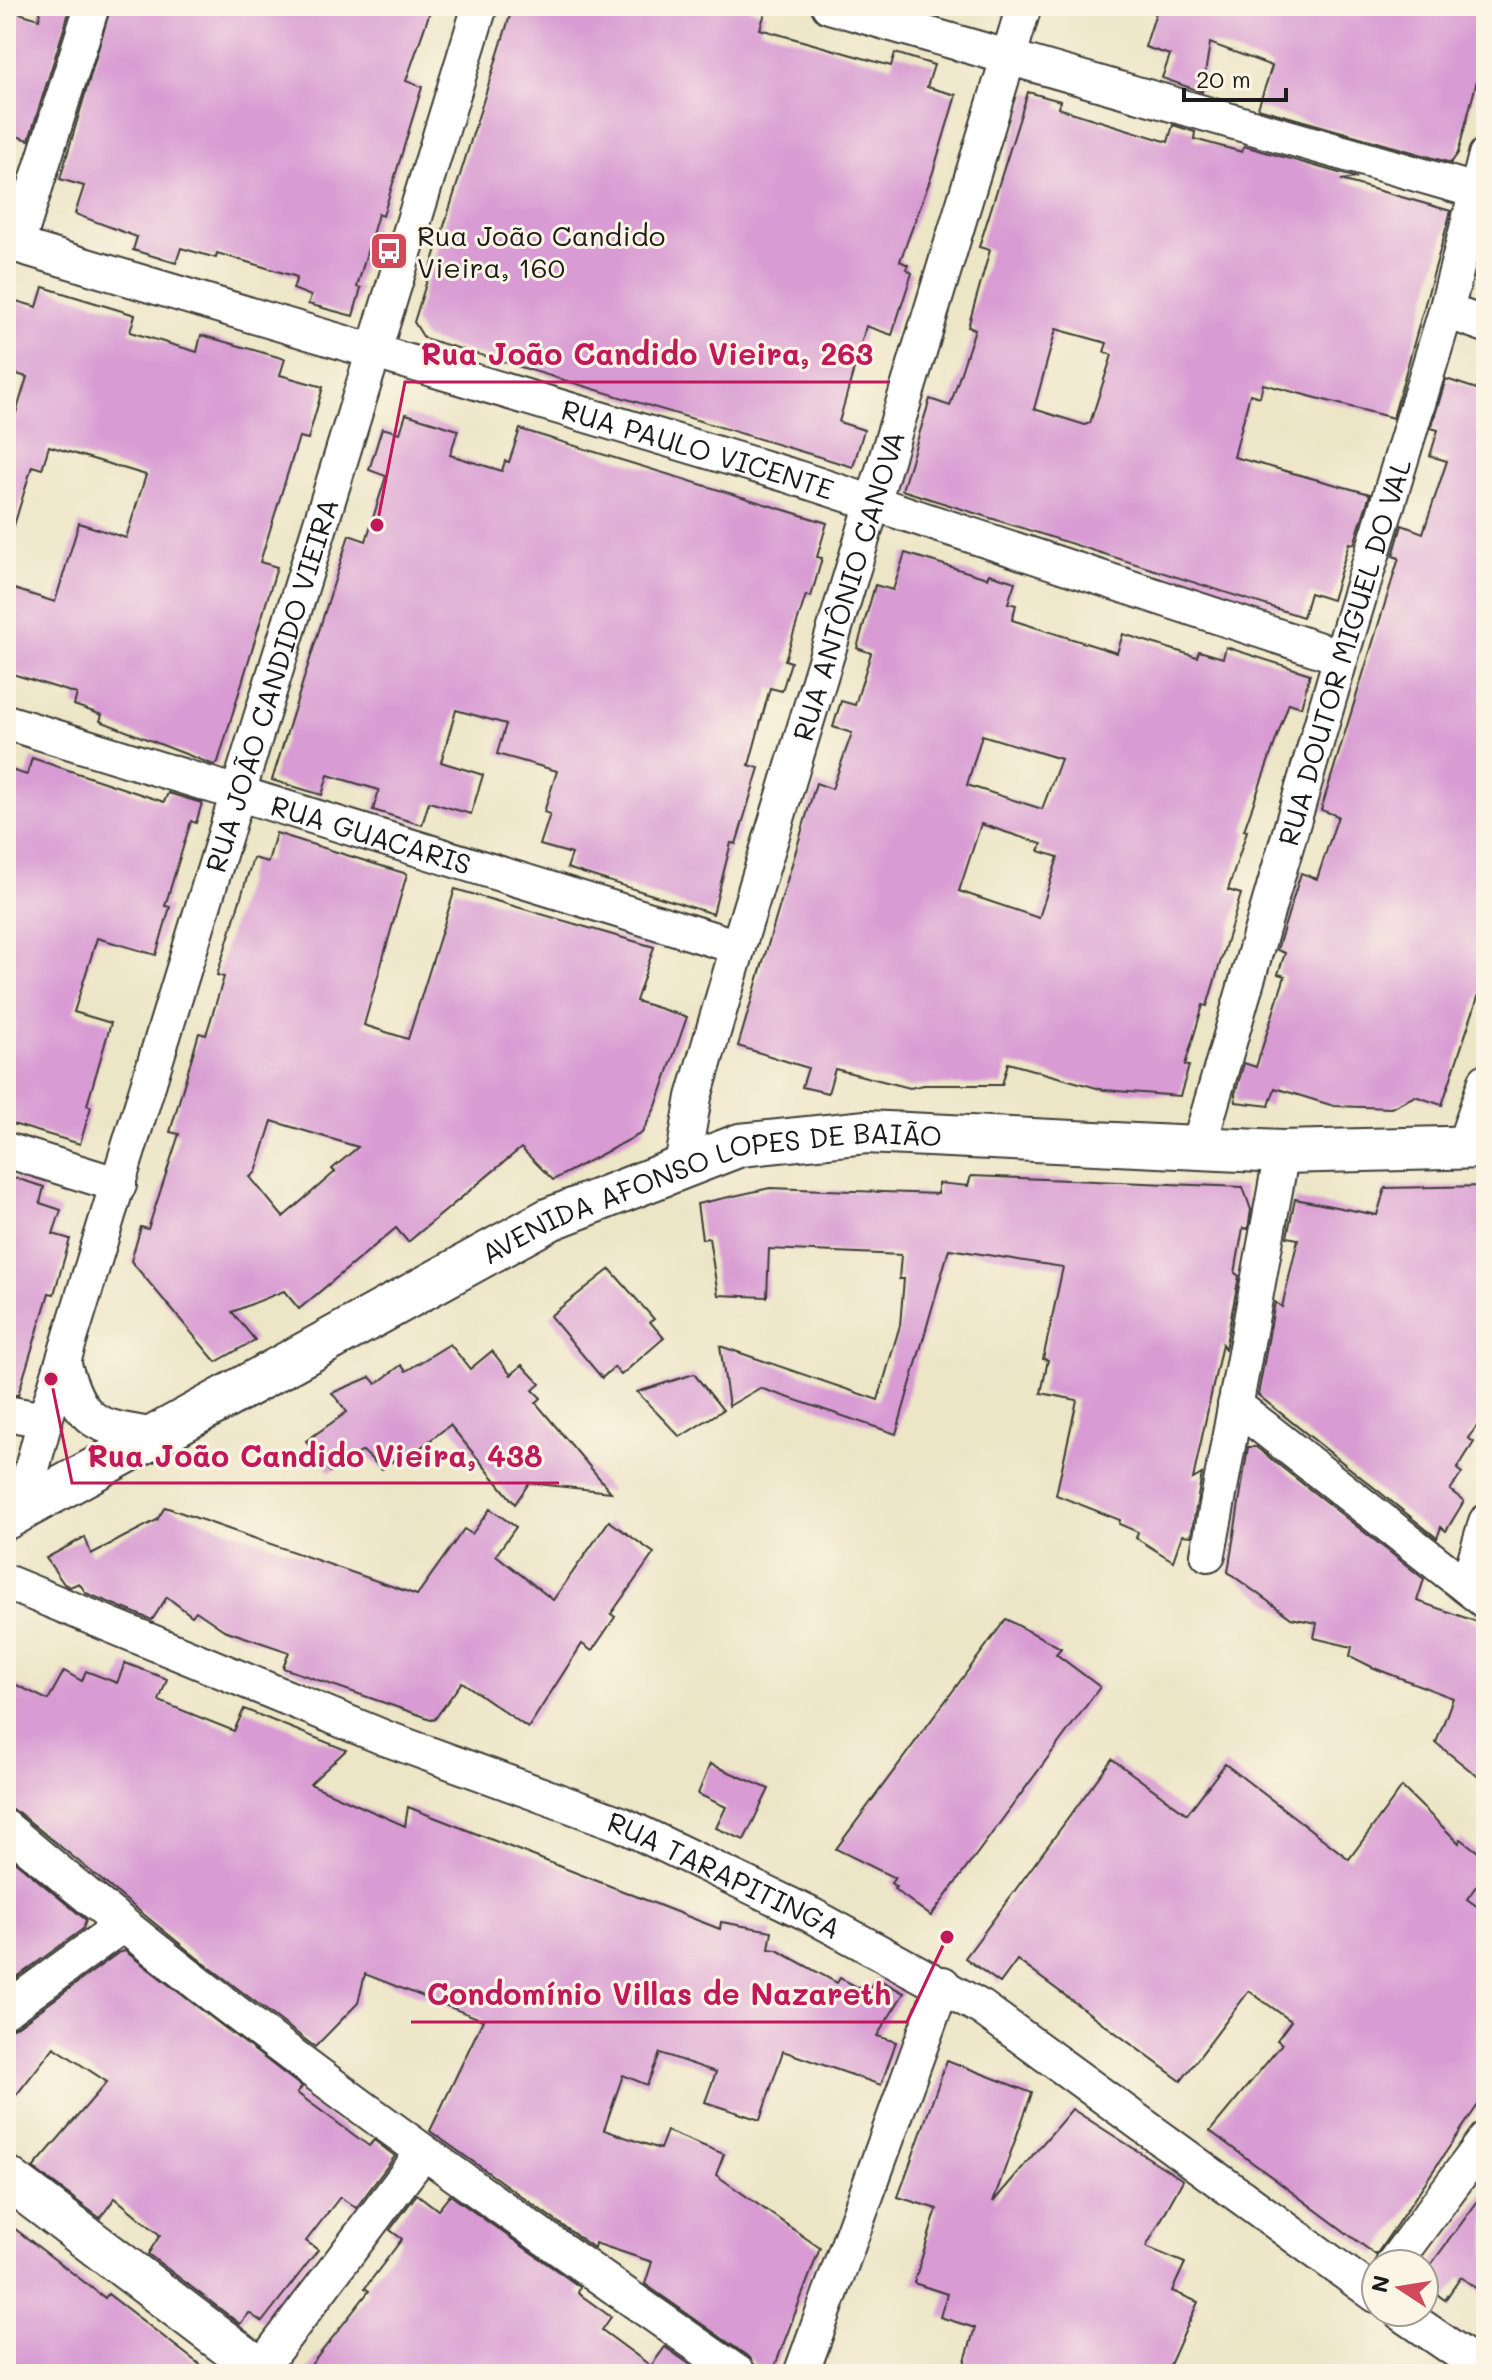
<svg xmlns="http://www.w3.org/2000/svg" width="1492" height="2380" viewBox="0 0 1492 2380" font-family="Mali,sans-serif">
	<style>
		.building { fill: #d89bd3; fill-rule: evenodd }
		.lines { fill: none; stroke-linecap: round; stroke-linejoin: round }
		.minor-casing { stroke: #3b3a36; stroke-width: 38 }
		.tertiary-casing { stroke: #3b3a36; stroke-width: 46 }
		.minor { stroke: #fff; stroke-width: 34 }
		.tertiary { stroke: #fff; stroke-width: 42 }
		.labels { text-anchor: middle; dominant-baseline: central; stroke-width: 6; stroke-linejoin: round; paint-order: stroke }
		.poi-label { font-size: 28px; fill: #1c1c1c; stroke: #fcf5e5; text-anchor: start }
		.street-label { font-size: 28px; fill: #1c1c1c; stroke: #fcf5e5 }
		.leader { fill: none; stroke: #c2185b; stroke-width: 3 }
		.callout-dot { fill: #c2185b; stroke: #fcf5e5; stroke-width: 3 }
		.callout-label { font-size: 30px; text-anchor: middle; font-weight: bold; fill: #c2185b; stroke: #fcf5e5; stroke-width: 6; stroke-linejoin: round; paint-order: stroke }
	</style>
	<rect width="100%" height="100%" fill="#fcf5e5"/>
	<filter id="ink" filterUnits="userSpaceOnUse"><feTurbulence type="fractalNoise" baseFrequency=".0125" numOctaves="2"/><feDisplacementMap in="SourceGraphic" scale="16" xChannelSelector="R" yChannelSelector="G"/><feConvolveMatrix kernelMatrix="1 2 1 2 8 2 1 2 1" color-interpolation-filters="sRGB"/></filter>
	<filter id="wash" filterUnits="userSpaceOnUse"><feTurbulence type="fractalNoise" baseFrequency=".006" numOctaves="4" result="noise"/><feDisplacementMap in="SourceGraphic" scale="32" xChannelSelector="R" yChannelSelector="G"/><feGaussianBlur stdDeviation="1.8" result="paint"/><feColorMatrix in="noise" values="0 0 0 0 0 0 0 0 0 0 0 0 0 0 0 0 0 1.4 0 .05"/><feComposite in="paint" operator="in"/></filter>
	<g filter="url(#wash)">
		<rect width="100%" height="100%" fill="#ece5c6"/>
		<g id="blocks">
			<!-- building -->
			<g class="building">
				<polygon points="41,6 71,6 29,140 6,133 6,9 39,19"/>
				<polygon points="111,6 289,6 313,14 315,6 432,6 406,81 422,87 383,216 378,214 357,287 361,288 353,316 308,304 311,296 293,289 297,277 217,253 216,258 181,248 176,263 133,250 137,237 75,214 84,186 60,179"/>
				<polygon points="513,6 740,6 765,13 760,29 891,66 895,53 934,65 927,87 956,95 933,172 900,261 908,265 906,269 912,273 892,335 866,326 839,422 864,430 853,467 424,338 414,322"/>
				<polygon points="1158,6 1486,6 1486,46 1458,153 1451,163 1258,108 1272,66 1210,43 1202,92 1162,78 1170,55 1145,47"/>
				<path d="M1028,92l32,9 -2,7 110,34 5,-17 22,7 -1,7 48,13 2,-6 113,32 -16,2 110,31 -58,207 -130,-34 -3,13 -10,-3 -16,63 136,37 -16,50 -5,-1 -17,57 -22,-7 -7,24 -401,-127 28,-91 20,7 25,-77 -7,-2 22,-77 -11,-3zM1056,329l51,14 -3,9 8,3 -22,68 -5,2 -51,-16z"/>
				<polygon points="43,287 135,315 130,332 197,352 201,335 285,359 280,375 323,387 308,439 299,437 260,562 277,567 218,762 214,765 100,721 102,715 74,705 77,694 6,672 6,605 11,588 55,602 79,523 126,538 146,475 49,446 42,469 32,466 13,529 6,528 6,445 27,377 6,371 6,298 37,307"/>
				<polygon points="1446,379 1486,392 1486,993 1480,991 1442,1105 1415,1096 1391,1108 1334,1106 1275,1088 1269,1106 1236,1102 1235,1094 1244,1063 1256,1067 1285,976 1278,974 1285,953 1277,950 1301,873 1317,879 1338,816 1321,810 1399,558 1393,556 1402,525 1423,533 1447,461 1430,456 1438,430 1431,428"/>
				<polygon points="406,414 458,430 450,455 502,471 505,461 509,462 520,429 827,523 817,557 822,558 811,597 806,595 785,660 791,662 782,691 770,688 749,765 759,768 736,844 731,843 713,914 567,868 572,854 540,845 550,814 544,812 557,771 497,754 506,724 456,710 441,762 483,775 471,814 429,802 422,825 373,810 379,790 328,775 322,795 272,780 349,535 366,541 386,476 369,470 382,428 400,433"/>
				<path d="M905,553l82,25 2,-4 26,8 -7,21 8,2 -4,15 105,33 6,-19 74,23 2,-6 24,7 3,-11 84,27 -9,33 -12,-4 -45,127 3,1 -19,59 13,4 -34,112 -4,-1 -18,60 4,1 -9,30 -76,-6 -96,-27 -6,22h-78l-14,3 -75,-19 -7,24 -26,-6 6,-19 -70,-22 78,-263 16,6 20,-56 -19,-6 8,-26 14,4 16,-52 -14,-5 18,-63 18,5zM982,735l79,24 -19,50 -75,-24zM981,824l61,20 -3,7 19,6 -19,61 -80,-27z"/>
				<polygon points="32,758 164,802 168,793 202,803 196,823 191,821 165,906 170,907 156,955 97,938 74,1012 111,1023 87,1105 91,1107 80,1144 6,1122 6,1056 16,1022 6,1019 6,788 11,770 27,775"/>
				<path d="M276,833l131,41 -43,151 44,14 47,-150 199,58 -18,54 51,16 -31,89 -14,27 -89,47 -32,-32 -113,94 -12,-14 -97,81 -15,-18 -52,21 23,28 -39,22 -85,-101 10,-34 7,2 31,-95 -9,-2 29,-99 7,2 18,-58 -7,-2 36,-117 15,4zM272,1121l86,26 -26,22 3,3 -52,45 -33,-40 6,-5z"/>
				<polygon points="6,1175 44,1187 40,1203 61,1210 53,1234 70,1239 54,1294 49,1293 18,1395 6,1394"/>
				<polygon points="971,1176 1243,1187 1251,1210 1248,1229 1243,1228 1235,1273 1239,1276 1225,1349 1222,1344 1193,1479 1202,1474 1191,1536 1182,1535 1173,1561 1136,1538 1138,1532 1119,1524 1120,1520 1056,1495 1077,1400 1041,1393 1048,1360 1043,1359 1063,1267 949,1249 896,1434 760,1388 729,1406 720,1346 878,1400 900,1325 904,1279 899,1279 901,1255 769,1249 767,1297 718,1295 709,1238 702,1239 697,1204 770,1188 938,1194 938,1183 968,1186"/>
				<polygon points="1486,1186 1486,1414 1468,1438 1474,1442 1457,1469 1462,1473 1450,1490 1464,1501 1446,1531 1441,1527 1437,1538 1258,1395 1275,1302 1282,1307 1298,1239 1287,1237 1295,1199 1377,1215 1385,1188"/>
				<polygon points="610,1269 654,1319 650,1322 664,1338 621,1375 614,1367 602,1378 550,1316"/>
				<polygon points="450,1344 470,1369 492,1351 511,1375 522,1365 540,1384 533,1390 541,1398 536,1403 611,1492 529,1483 515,1504 450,1425 398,1465 394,1460 382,1469 363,1451 330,1472 306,1441 347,1412 332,1393 370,1377 376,1384 401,1365 406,1371"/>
				<polygon points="694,1374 723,1410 680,1437 637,1392"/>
				<polygon points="1248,1447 1256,1447 1424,1579 1417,1601 1486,1625 1486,1783 1436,1743 1453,1698 1374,1668 1350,1656 1352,1647 1314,1638 1317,1623 1291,1618 1228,1572"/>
				<polygon points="165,1507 417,1595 464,1529 472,1534 490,1509 516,1527 496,1555 553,1600 609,1521 654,1553 611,1614 615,1617 592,1651 582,1644 528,1728 462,1682 434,1720 283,1668 289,1652 224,1630 196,1611 192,1616 167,1597 152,1620 86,1593 79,1583 70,1587 64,1584 46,1558 85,1537 91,1554 157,1520"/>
				<polygon points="1006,1619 1061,1648 1056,1654 1100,1687 931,1916 894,1889 896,1887 891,1883 895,1878 836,1849"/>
				<polygon points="125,1663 167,1679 159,1701 234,1731 244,1709 346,1750 310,1784 405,1826 408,1807 720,1929 721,1922 772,1931 769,1949 777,1950 837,1983 840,1978 867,1992 876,1978 904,1993 877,2036 896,2042 881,2085 783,2051 760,2120 705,2102 716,2072 660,2053 647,2085 623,2075 604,2130 660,2149 667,2131 724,2154 716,2175 820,2248 773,2371 758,2372 750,2358 645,2284 652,2262 595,2243 594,2248 430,2131 483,2020 365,1974 358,2003 315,2047 196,1957 19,1813 6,1808 6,1680 48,1700 64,1671 82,1681 86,1671 117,1683"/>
				<polygon points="1112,1759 1187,1814 1225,1764 1349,1859 1402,1787 1459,1843 1461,1839 1486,1858 1486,1872 1467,1899 1486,1913 1486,2093 1376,2255 1210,2131 1282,2044 1277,2040 1291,2021 1249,1991 1181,2081 1017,1960 1000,1983 965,1958"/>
				<polygon points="710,1764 769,1789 744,1840 716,1828 726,1807 698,1794"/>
				<polygon points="6,1854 86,1920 83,1929 6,1985"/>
				<polygon points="125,1951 302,2087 297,2093 369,2146 374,2140 395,2156 356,2208 340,2197 306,2241 318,2250 262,2322 249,2313 240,2324 148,2254 160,2235 115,2198 100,2218 33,2168 107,2082 54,2047 6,2108 6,2030 18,2026 118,1953"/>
				<polygon points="947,2060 1032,2093 993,2202 1072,2109 1183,2180 1146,2247 1185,2263 1172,2291 1198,2302 1166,2374 961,2374 975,2328 940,2317 947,2294 914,2283 937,2209 898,2197"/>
				<polygon points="1486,2190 1486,2296 1461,2277 1445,2300 1424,2285 1424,2274"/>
				<polygon points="417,2194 438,2210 450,2195 580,2287 578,2293 611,2317 602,2330 651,2366 665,2347 702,2373 304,2374 369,2291 365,2288 402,2239 390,2230"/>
				<polygon points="6,2222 105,2298 108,2294 212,2374 6,2374"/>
			</g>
		</g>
	</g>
	<g filter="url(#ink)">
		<use href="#blocks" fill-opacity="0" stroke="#3b3a36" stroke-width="2"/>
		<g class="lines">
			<defs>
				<g id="minor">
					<polyline points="829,6 1476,191"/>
					<path id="s1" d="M6,242l782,233 553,182"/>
					<polyline points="17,245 92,6"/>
					<polyline points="1446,311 1486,325"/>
					<path id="s2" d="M6,722l732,225"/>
					<path id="s3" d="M1198,1149l143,-492 105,-346 40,-156"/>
					<polyline points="1463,1149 1486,1081"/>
					<polyline points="6,1150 119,1185"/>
					<path id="s4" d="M682,1166l12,-69 44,-150 286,-941"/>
					<path d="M64,1365c18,62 33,61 92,71"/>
					<polyline points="1235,1405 1486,1602"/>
					<polyline points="6,1413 45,1420"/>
					<path id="s5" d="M21,1510l24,-90 435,-1414"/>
					<polyline points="1208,1554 1282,1152"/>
					<path id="s6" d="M6,1582l379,156 236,86 190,91 171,93 394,287"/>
					<polyline points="1467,1587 1486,1522"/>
					<path d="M6,1828c233,198 483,372 733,546"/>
					<polyline points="6,2010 121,1926"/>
					<polyline points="1393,2264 1486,2139"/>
					<polyline points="1400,2312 1486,2371"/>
					<polyline points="260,2369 422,2154"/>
					<polyline points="801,2374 943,1984"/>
				</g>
				<g id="tertiary">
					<path id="s7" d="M6,1518l544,-299 190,-74 126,-13 416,20 204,-5"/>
					<polyline points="6,2177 266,2374"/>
				</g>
			</defs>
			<!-- minor casing -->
			<use href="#minor" class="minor-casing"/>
			<!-- tertiary casing -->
			<use href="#tertiary" class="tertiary-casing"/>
			<!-- minor -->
			<use href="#minor" class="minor"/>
			<!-- tertiary -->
			<use href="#tertiary" class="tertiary"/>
		</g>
	</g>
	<!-- icons -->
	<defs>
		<symbol id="bus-square" viewBox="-11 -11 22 22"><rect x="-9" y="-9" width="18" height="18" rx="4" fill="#d1495b" stroke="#fcf5e5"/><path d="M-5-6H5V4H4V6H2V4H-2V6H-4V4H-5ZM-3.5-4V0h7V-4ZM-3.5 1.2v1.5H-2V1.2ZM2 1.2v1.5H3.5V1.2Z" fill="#fff"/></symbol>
	</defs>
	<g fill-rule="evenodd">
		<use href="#bus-square" x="367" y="229" width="44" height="44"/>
	</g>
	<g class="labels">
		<!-- poi labels -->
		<g class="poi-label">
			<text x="417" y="235">Rua João Candido<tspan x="417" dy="32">Vieira, 160</tspan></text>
		</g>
		<!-- street labels -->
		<g class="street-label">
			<text stroke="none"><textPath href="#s1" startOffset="722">RUA PAULO VICENTE</textPath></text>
			<text stroke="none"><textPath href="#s4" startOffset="604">RUA ANTÔNIO CANOVA</textPath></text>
			<text stroke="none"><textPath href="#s3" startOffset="518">RUA DOUTOR MIGUEL DO VAL</textPath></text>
			<text stroke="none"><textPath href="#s5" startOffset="862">RUA JOÃO CANDIDO VIEIRA</textPath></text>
			<text stroke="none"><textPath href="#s2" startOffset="382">RUA GUACARIS</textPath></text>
			<text stroke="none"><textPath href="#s7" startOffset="786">AVENIDA AFONSO LOPES DE BAIÃO</textPath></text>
			<text stroke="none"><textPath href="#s6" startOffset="776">RUA TARAPITINGA</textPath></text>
		</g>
	</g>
	<!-- callouts -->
	<path class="leader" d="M377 525L405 382H890M51 1379L72 1483H559M947 1937L907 2022H411"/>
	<g class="callout-dot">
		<circle cx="377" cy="525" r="8"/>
		<circle cx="51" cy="1379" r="8"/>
		<circle cx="947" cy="1937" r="8"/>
	</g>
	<g class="callout-label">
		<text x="647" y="365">Rua João Candido Vieira, 263</text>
		<text x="315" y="1467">Rua João Candido Vieira, 438</text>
		<text x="659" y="2005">Condomínio Villas de Nazareth</text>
	</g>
	<!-- margin -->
	<rect width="1492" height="2380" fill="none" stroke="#fcf5e5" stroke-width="32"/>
	<!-- north arrow -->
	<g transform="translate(1400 2288) rotate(282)"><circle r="38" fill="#fcf5e5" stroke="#a29e95" stroke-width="2"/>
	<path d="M0-6L14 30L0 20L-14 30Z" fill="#d1495b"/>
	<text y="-12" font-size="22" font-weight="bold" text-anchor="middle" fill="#1c1c1c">N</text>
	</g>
	<!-- scale -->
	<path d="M1184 88v12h102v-12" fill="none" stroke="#1c1c1c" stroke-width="4"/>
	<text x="1196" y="88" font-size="24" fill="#1c1c1c" stroke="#fcf5e5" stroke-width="6" paint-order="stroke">20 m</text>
</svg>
